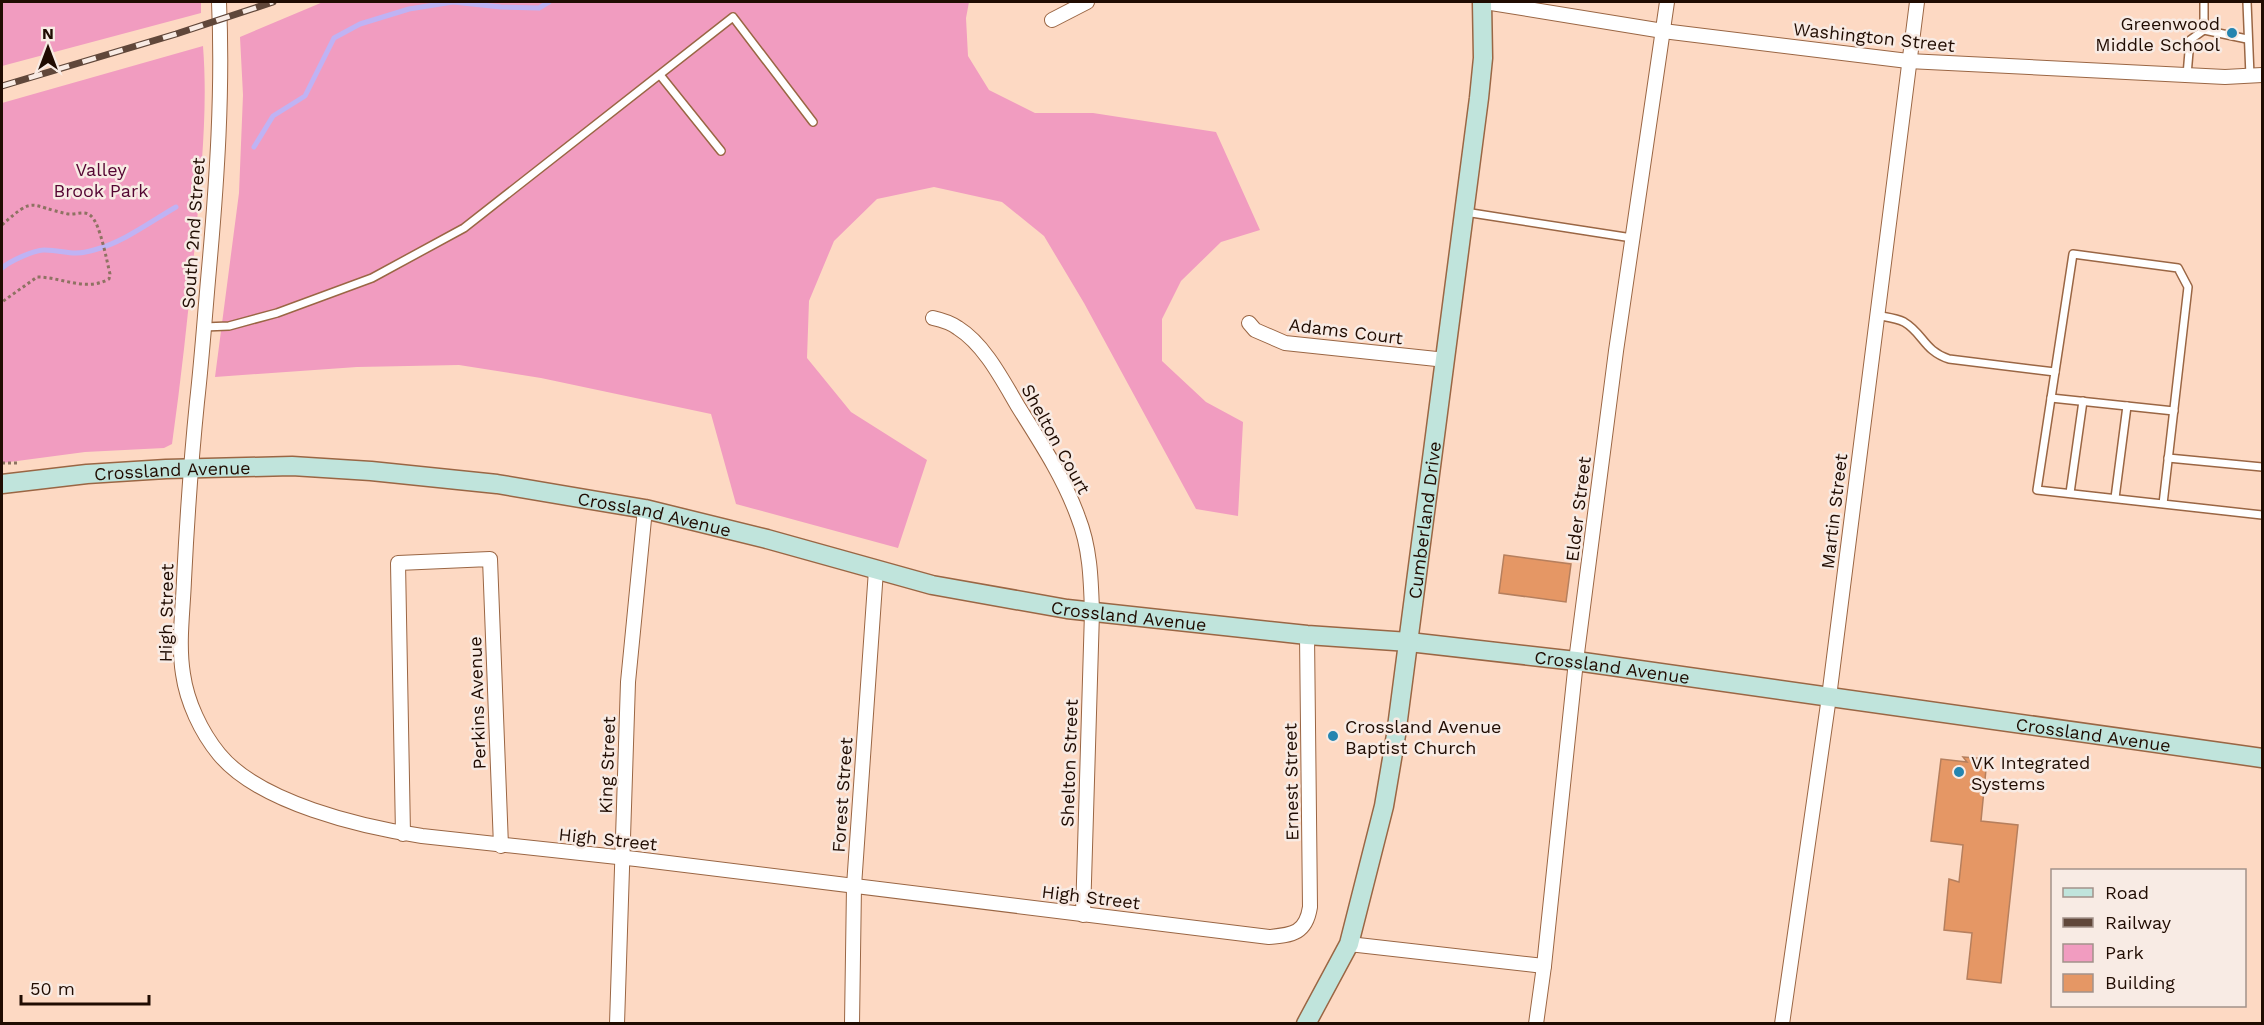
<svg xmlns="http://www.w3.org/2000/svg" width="2264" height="1025" viewBox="0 0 2264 1025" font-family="'Work Sans',sans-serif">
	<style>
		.green { fill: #f19cc0 }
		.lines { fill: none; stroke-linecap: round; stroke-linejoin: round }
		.stream { stroke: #bfb3f4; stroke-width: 5 }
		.building { fill: #e59765; stroke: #b67f5d; stroke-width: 1.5 }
		.lane-casing { stroke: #9a6644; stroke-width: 10 }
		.street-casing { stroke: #9a6644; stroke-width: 16 }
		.secondary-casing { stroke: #9a6644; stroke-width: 21 }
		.path { stroke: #8e7262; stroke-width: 3; stroke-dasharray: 3 3; stroke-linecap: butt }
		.lane { stroke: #fff; stroke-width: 7 }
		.street { stroke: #fff; stroke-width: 14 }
		.secondary { stroke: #c0e4dc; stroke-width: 18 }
		.rail-casing { stroke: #60473a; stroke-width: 7 }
		.rail { stroke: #f8ebe4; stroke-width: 4.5; stroke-dasharray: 14; stroke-linecap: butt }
		.poi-dot { fill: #2485b0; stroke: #f8ebe4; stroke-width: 2 }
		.labels { text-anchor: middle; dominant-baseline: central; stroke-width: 5; stroke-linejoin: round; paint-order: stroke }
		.poi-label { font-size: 18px; fill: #200c02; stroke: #f8ebe4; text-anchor: start }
		.street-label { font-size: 18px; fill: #200c02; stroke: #f8ebe4 }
		.park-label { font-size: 18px; fill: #540532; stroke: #f8ebe4 }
	</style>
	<rect width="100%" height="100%" fill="#fdd9c3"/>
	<!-- green -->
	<g class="green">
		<polygon points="2,2 201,2 201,13 2,66"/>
		<polygon points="323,2 969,2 966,18 968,56 989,90 1035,113 1093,113 1216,132 1260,230 1221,242 1181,281 1162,319 1162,361 1206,402 1243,422 1238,516 1196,509 1084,303 1044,236 1002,202 934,187 877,199 834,241 809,301 807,358 851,412 927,460 898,548 736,504 711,414 541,378 459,365 357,367 215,377 239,193 243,95 240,37"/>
		<path d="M203,46c5,63 -2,126 -7,188 -7,70 -14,140 -24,210l-8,4 -79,4 -83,11v-360z"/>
	</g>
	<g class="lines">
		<!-- stream -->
		<g class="stream">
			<polyline points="254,147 273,116 305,96 334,38 360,24 409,9 453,2 501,7 539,8 549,2"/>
			<path d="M2,268c8,-7 32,-18 42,-18 22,0 26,7 50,0 30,-8 56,-28 82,-43"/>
		</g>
	</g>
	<!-- building -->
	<g class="building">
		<polygon points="1504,555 1571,564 1566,602 1499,593"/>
		<polygon points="1963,757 1987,759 1981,821 2018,825 2001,983 1967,979 1972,933 1944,930 1949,879 1959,882 1963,845 1931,841 1941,759 1967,762"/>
	</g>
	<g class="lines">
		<defs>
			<g id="lane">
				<polyline points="2247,2 2250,76"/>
				<polyline points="2204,30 2247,39"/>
				<polyline points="660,75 721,151"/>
				<polyline points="2187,75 2190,40 2204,30 2204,2"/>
				<polyline points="1465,212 1632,238"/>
				<path d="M1876,315c9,2 20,3 28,7 19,11 20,29 45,37l106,13"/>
				<polyline points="204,327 229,326 277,313 372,278 464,228 733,17 813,122"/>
				<polyline points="2051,398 2174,411"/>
				<polyline points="2168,458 2262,467"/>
				<polyline points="2070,493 2083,401"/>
				<polyline points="2115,498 2127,406"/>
				<polyline points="2163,504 2188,287 2178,268 2073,254 2037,490 2262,515"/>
			</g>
			<g id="street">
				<path d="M219,2c4,88 -2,178 -10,267 -4,44 -7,89 -12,133 -6,59 -10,118 -13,178 -1,30 -6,63 -1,94 4,28 18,58 36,80 40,49 143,73 203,82l214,23 633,78c24,-2 37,-4 41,-30l-3,-272"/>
				<polyline points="1485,2 1663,31 1908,61 2225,77 2262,75"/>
				<polyline points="1052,20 1087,2"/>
				<path d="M933,318c9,2 17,4 25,10 27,17 45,53 61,80 22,35 45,70 59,109 12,30 13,62 14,95l-9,303"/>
				<polyline points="1249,323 1255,330 1285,343 1446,360"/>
				<polyline points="403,834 398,563 490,559 501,846"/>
				<polyline points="1349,944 1544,966"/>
				<polyline points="617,1024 628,682 645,509"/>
				<polyline points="852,1024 854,886 876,570"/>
				<polyline points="1536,1024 1544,966 1576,661 1616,351 1667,2"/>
				<polyline points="1782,1024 1829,697 1917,2"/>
			</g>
			<g id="secondary">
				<path id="s1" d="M2,484l85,-10 79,-5 126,-3 79,5 126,13 148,25 122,30 165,46 135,24 240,26 102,7 167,19 686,97"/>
				<path id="s2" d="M1306,1024l43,-80 35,-138 12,-71 83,-637 4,-40 -1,-56"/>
			</g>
		</defs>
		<!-- lane casing -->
		<use href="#lane" class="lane-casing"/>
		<!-- street casing -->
		<use href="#street" class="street-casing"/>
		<!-- secondary casing -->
		<use href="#secondary" class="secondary-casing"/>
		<!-- path -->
		<g class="path">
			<path d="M2,225c33,-30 27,-19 66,-11 8,1 17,-4 23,2 9,7 16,46 19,58l-1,5c-24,13 -47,-2 -72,-2l-35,25"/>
			<polyline points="2,463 18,463"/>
		</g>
		<!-- lane -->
		<use href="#lane" class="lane"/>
		<!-- street -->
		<use href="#street" class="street"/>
		<!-- secondary -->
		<use href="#secondary" class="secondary"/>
		<defs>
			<polyline id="rail" points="2,86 176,34 273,2"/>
		</defs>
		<!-- rail casing -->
		<use href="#rail" class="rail-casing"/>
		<!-- rail -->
		<use href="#rail" class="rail"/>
	</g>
	<!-- markers -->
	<g class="poi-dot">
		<circle cx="2232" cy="33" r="6"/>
		<circle cx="1333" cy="736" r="6"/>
		<circle cx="1959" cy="772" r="6"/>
	</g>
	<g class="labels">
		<!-- poi labels -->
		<g class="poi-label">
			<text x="2220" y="23" text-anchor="end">Greenwood<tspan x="2220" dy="21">Middle School</tspan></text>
			<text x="1345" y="726">Crossland Avenue<tspan x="1345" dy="21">Baptist Church</tspan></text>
			<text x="1971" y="762">VK Integrated<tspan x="1971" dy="21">Systems</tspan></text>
		</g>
		<!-- street labels -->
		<g class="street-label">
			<text transform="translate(1874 37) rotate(6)">Washington Street</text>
			<text transform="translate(193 233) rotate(-86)">South 2nd Street</text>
			<text transform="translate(1346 331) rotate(7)">Adams Court</text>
			<text transform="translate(1056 439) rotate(61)">Shelton Court</text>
			<text stroke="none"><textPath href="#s1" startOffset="171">Crossland Avenue</textPath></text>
			<text transform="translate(1578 509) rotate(-83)">Elder Street</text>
			<text transform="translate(1834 511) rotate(-83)">Martin Street</text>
			<text stroke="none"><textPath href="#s1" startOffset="657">Crossland Avenue</textPath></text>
			<text stroke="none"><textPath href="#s2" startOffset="522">Cumberland Drive</textPath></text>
			<text transform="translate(166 613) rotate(-89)">High Street</text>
			<text stroke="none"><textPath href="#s1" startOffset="1143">Crossland Avenue</textPath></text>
			<text stroke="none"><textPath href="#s1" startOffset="1629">Crossland Avenue</textPath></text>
			<text transform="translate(477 703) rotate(-92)">Perkins Avenue</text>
			<text stroke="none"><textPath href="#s1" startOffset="2115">Crossland Avenue</textPath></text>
			<text transform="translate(1069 763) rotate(-88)">Shelton Street</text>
			<text transform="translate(607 765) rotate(-88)">King Street</text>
			<text transform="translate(1291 782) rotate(-91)">Ernest Street</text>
			<text transform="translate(842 795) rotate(-86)">Forest Street</text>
			<text transform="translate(608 839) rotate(6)">High Street</text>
			<text transform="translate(1091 897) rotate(7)">High Street</text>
		</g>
		<!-- park labels -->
		<g class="park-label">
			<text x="101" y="169">Valley<tspan x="101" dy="21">Brook Park</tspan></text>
		</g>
	</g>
	<!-- border -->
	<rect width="2264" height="1025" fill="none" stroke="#200c02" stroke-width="6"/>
	<!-- legend -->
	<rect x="2051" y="869" width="195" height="138" fill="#f8ebe4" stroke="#a2928a" stroke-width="1.5"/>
	<rect x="2063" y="888" width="30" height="9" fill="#c0e4dc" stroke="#a2928a" stroke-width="1.5"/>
	<text x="2105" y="899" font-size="18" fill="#200c02">Road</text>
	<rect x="2063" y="918" width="30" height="9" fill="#60473a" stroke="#a2928a" stroke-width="1.5"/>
	<text x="2105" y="929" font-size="18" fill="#200c02">Railway</text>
	<rect x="2063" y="944" width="30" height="18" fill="#f19cc0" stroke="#a2928a" stroke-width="1.5"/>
	<text x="2105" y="959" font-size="18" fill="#200c02">Park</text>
	<rect x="2063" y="974" width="30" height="18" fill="#e59765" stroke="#a2928a" stroke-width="1.5"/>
	<text x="2105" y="989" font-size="18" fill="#200c02">Building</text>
	<!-- north arrow -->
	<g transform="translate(48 48)" stroke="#f8ebe4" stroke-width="4.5" paint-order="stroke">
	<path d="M0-4.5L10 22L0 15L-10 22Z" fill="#200c02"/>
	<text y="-9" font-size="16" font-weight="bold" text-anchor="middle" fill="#200c02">N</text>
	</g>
	<!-- scale -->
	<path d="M21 995v9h128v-9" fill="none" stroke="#200c02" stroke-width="3"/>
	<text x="30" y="995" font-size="18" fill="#200c02" stroke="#f8ebe4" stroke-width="4.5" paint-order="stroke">50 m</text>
</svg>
